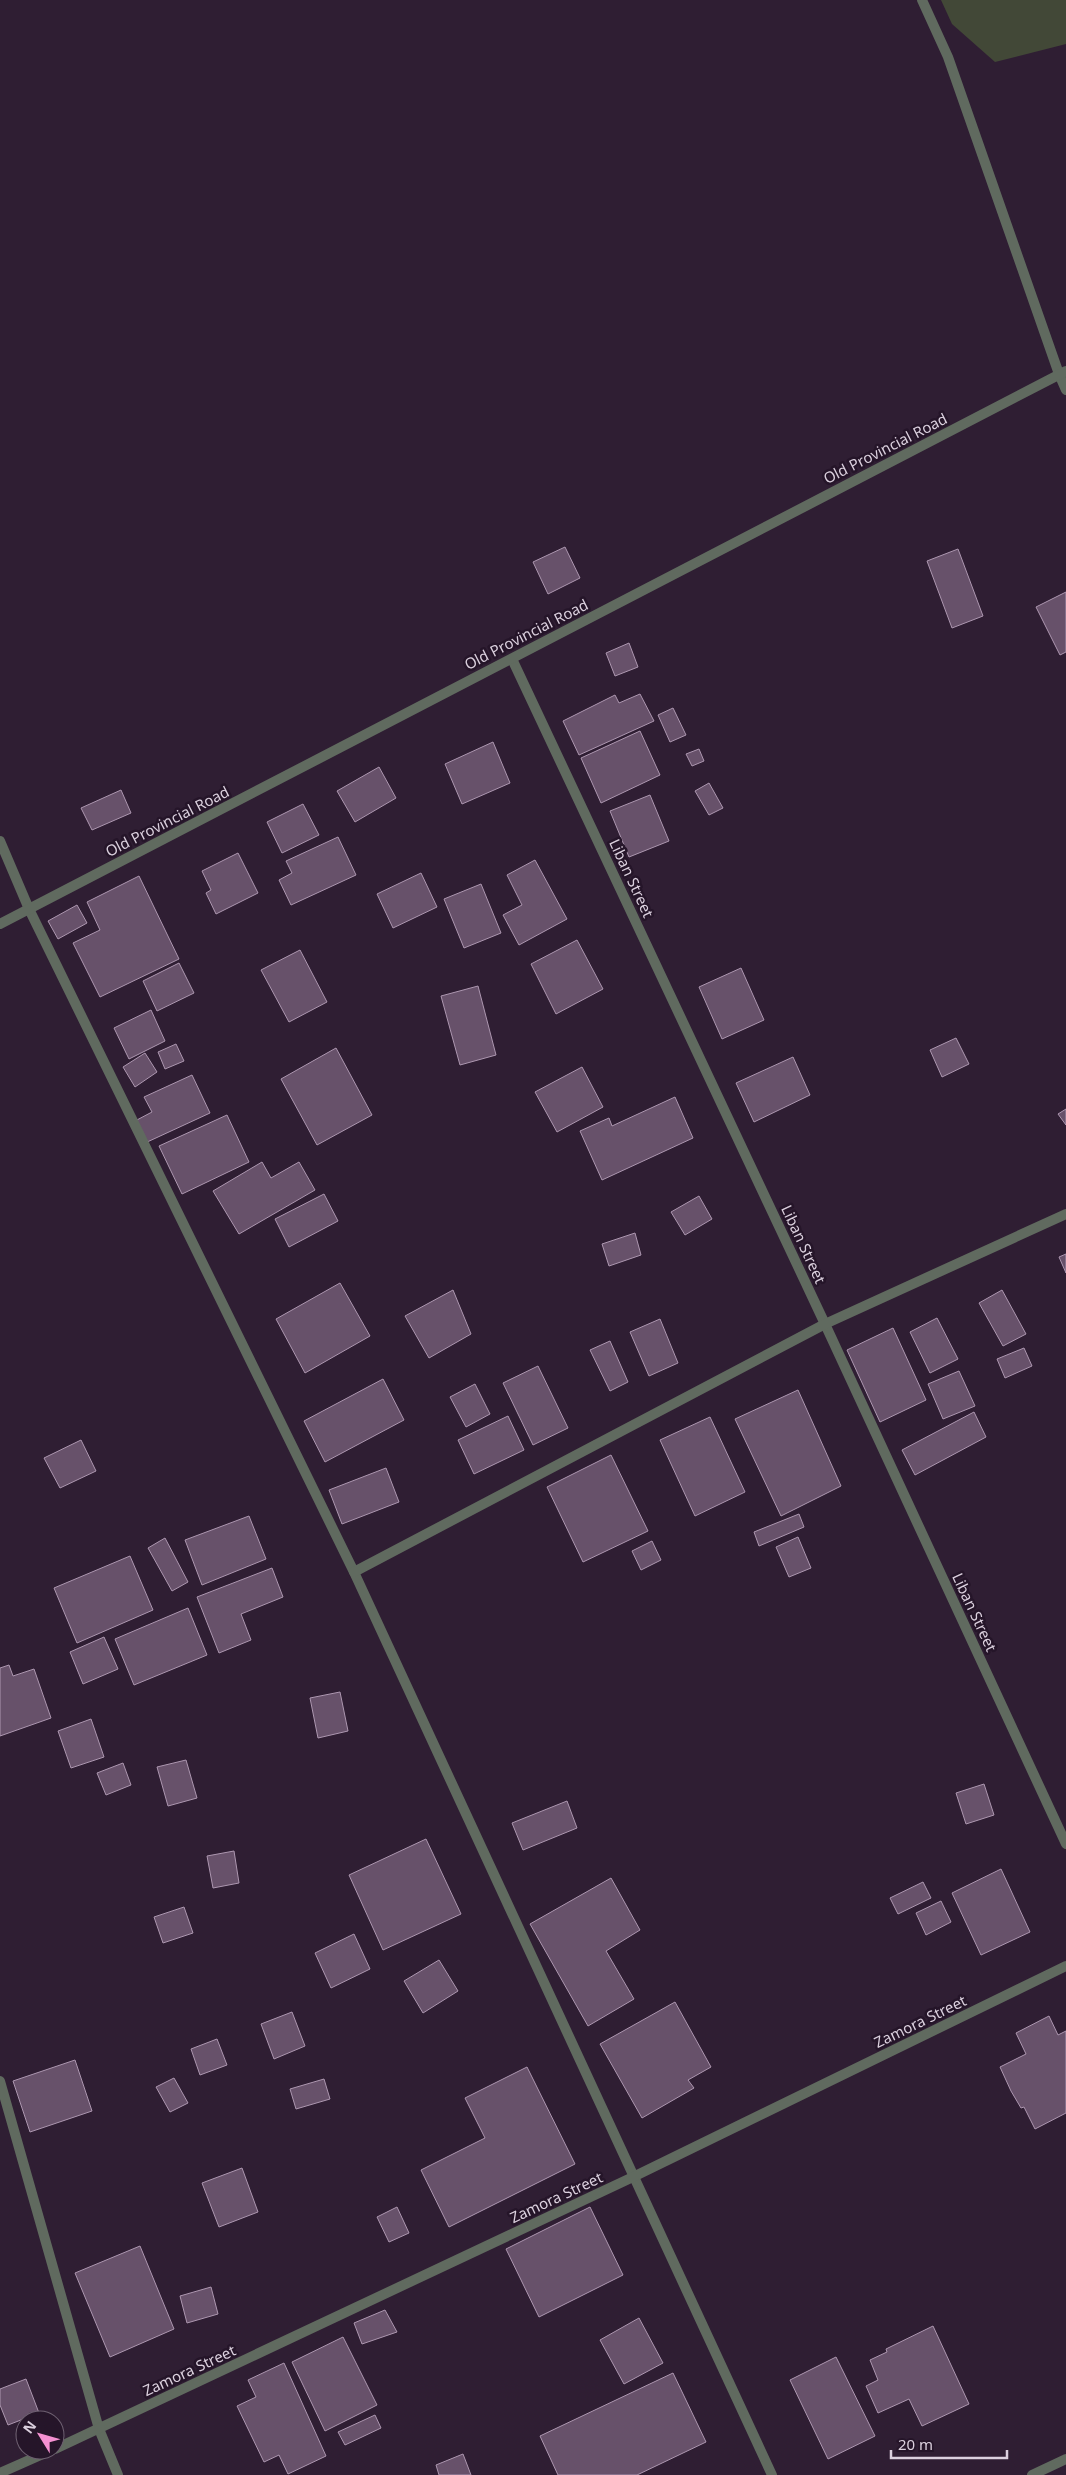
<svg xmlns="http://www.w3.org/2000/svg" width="1066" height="2475" viewBox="0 0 1066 2475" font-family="'Noto Sans',sans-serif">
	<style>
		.green { fill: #424837 }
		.building { fill: #67516a; stroke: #ad97b0 }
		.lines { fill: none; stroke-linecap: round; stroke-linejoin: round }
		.service { stroke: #606a5f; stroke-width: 10 }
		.minor { stroke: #606a5f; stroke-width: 10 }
		.labels { text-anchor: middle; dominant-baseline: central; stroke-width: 5; stroke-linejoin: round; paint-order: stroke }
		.street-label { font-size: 15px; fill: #dbd0de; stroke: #251529 }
	</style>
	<rect width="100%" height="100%" fill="#2f1e33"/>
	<!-- green -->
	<polygon class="green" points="941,0 1066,0 1066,44 995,62 952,24"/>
	<!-- building -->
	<g class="building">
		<polygon points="565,547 580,578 548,594 533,562"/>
		<polygon points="958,549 983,616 952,628 927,561"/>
		<polygon points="1066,592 1066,652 1060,655 1036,607"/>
		<polygon points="629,643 638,667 615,676 606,653"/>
		<polygon points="640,694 654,721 579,755 563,721 615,695 619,703"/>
		<polygon points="673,708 686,735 670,742 658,715"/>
		<polygon points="640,731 660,775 601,803 581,758"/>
		<polygon points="493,742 510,783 462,804 445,764"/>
		<polygon points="699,749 704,761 692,766 686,754"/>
		<polygon points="379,767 396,798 355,822 337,791"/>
		<polygon points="709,783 723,808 709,815 695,791"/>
		<polygon points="121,790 131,813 92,830 81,808"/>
		<polygon points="650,795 669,841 629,857 610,811"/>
		<polygon points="303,804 319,835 282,853 267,822"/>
		<polygon points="338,837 356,875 291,905 279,880 292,873 286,861"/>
		<polygon points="238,853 258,893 216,914 206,893 211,890 202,871"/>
		<polygon points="535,860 567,919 519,945 503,915 522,905 507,875"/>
		<polygon points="421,873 437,907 393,928 377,894"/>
		<polygon points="139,876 179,959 100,997 73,943 100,930 87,902"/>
		<polygon points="481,884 501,933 464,948 444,899"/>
		<polygon points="77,905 87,923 58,939 48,921"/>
		<polygon points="577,940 603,989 556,1014 531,964"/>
		<polygon points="300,950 327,1002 289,1022 261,970"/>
		<polygon points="179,963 194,993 157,1011 143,981"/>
		<polygon points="741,968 764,1020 722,1039 699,987"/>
		<polygon points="478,986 496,1055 460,1065 441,996"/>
		<polygon points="151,1010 165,1041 129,1059 114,1028"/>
		<polygon points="956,1038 969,1064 942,1077 930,1050"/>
		<polygon points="176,1044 184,1061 165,1069 158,1052"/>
		<polygon points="336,1048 372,1115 317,1145 281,1079"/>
		<polygon points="145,1053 157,1072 135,1087 123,1067"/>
		<polygon points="793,1057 810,1095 754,1122 736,1083"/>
		<polygon points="582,1067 603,1107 557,1132 535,1092"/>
		<polygon points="192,1075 210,1113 145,1143 135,1121 152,1112 144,1097"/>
		<polygon points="675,1097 693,1138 602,1180 580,1131 609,1118 612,1126"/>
		<polygon points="1066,1109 1066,1125 1058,1114"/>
		<polygon points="227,1115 249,1162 182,1194 159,1146"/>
		<polygon points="262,1162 271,1178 299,1162 315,1190 239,1234 213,1191"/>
		<polygon points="324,1194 338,1221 289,1247 275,1219"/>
		<polygon points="699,1196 712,1219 685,1235 671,1212"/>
		<polygon points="635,1233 641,1255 609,1266 602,1244"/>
		<polygon points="1066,1254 1066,1273 1059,1257"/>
		<polygon points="340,1283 370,1336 305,1373 276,1319"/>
		<polygon points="453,1290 471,1334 429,1358 405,1316"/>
		<polygon points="1002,1290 1026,1334 1003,1346 979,1303"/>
		<polygon points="937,1318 958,1359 930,1373 910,1332"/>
		<polygon points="660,1319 678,1363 649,1376 630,1332"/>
		<polygon points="893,1328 926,1400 880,1422 847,1350"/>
		<polygon points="610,1341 628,1382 610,1391 590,1350"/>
		<polygon points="1024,1348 1032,1366 1005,1378 997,1359"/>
		<polygon points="538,1366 568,1428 533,1445 503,1383"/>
		<polygon points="959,1371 975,1406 943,1419 928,1384"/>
		<polygon points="383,1379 404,1420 325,1462 304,1421"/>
		<polygon points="475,1384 490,1414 466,1427 450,1397"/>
		<polygon points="798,1390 841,1486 781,1516 735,1419"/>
		<polygon points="974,1412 986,1437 915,1475 902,1450"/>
		<polygon points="508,1416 524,1450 474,1474 458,1440"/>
		<polygon points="710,1417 745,1492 695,1516 660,1440"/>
		<polygon points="81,1440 96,1471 60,1488 44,1458"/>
		<polygon points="611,1455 648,1531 583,1562 547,1487"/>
		<polygon points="386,1468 399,1502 342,1524 329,1490"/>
		<polygon points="799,1514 804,1527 759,1546 754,1532"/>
		<polygon points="249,1516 266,1559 202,1585 185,1540"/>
		<polygon points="798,1537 811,1568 789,1577 776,1547"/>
		<polygon points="165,1538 188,1582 172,1591 148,1548"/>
		<polygon points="652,1541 661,1560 641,1570 632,1551"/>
		<polygon points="130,1556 153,1610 77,1643 54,1588"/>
		<polygon points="272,1568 283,1597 241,1614 251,1640 219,1653 197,1597"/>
		<polygon points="188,1608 207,1655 134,1685 115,1639"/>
		<polygon points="104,1637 118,1669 83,1684 70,1652"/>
		<polygon points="9,1665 13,1676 34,1669 51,1718 0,1736 0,1668"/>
		<polygon points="340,1692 348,1731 318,1738 310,1698"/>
		<polygon points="91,1719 104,1757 71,1768 58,1731"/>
		<polygon points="186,1760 197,1798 168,1806 157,1767"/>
		<polygon points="123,1763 131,1785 106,1795 97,1773"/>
		<polygon points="984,1784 994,1815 966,1824 956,1793"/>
		<polygon points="567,1801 577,1828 523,1850 512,1823"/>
		<polygon points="426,1839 461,1914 383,1950 349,1875"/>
		<polygon points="234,1851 239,1883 213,1888 207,1856"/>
		<polygon points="1001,1869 1030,1932 981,1955 952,1893"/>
		<polygon points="611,1878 640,1930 606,1951 634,1999 588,2026 530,1924"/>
		<polygon points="923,1882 931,1898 898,1914 890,1898"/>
		<polygon points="941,1901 951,1922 926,1935 916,1913"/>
		<polygon points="184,1907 193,1933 163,1943 154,1917"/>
		<polygon points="354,1934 370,1969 331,1988 315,1953"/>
		<polygon points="439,1960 458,1991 423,2013 404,1981"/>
		<polygon points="675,2002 711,2067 688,2080 694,2088 642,2118 600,2044"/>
		<polygon points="292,2012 305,2046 274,2059 261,2024"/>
		<polygon points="1049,2016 1058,2035 1066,2031 1066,2113 1035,2129 1024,2107 1021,2108 1011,2091 1000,2067 1026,2054 1016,2033"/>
		<polygon points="217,2039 227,2065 200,2075 191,2049"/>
		<polygon points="75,2060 92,2111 30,2132 13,2081"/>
		<polygon points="527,2067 575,2164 449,2227 421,2170 485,2138 465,2098"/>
		<polygon points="174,2078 188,2103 170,2112 156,2087"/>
		<polygon points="324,2079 330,2099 296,2109 290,2089"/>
		<polygon points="242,2168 258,2212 219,2227 202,2183"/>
		<polygon points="397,2207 409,2233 389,2242 377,2217"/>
		<polygon points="590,2207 623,2275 539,2317 506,2249"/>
		<polygon points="140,2246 174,2329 110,2357 75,2273"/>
		<polygon points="211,2287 218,2314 187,2323 180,2296"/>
		<polygon points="385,2310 397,2332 362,2344 354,2323"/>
		<polygon points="639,2318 663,2363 624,2384 600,2340"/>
		<polygon points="933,2326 969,2404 922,2426 909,2399 878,2413 866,2386 878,2380 870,2360 887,2352 886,2349"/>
		<polygon points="343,2337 377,2405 325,2431 292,2362"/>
		<polygon points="836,2357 875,2436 828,2459 790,2380"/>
		<polygon points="284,2363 326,2456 288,2474 279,2455 264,2462 237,2406 256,2397 248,2380"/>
		<polygon points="673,2373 706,2442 637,2475 558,2475 540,2436"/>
		<polygon points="26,2379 39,2413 8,2425 0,2405 0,2389"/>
		<polygon points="375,2415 381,2428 345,2445 338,2432"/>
		<polygon points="463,2454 471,2475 439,2475 436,2465"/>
	</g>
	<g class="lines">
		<!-- service -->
		<polyline class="service" points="922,0 948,57 1059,374"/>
		<!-- minor -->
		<g class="minor">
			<polyline points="1059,374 1066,390"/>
			<polyline points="512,659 825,1324 1066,1844"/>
			<polyline points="0,841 29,909 354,1572 772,2475"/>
			<polyline points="0,924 1066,371"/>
			<polyline points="354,1572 825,1324 1066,1214"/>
			<polyline points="0,2081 99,2429 118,2475"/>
			<polyline points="55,2449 633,2177 1066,1966"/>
			<polyline points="0,2473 52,2450"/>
			<polyline points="1032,2475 1066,2459"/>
		</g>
	</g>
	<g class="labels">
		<!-- street labels -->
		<g class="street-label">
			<text transform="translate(885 448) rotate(-27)">Old Provincial Road</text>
			<text transform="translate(526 634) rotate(-27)">Old Provincial Road</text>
			<text transform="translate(167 821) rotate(-27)">Old Provincial Road</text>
			<text transform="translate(632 878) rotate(65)">Liban Street</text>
			<text transform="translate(804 1244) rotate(65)">Liban Street</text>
			<text transform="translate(975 1612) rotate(65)">Liban Street</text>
			<text transform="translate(920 2021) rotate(-26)">Zamora Street</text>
			<text transform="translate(556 2197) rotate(-25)">Zamora Street</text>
			<text transform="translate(189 2370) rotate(-25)">Zamora Street</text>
		</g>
	</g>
	<!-- north arrow -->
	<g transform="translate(40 2435) rotate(307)"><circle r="24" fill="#251529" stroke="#6e6071"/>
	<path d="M0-4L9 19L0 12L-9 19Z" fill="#f591d2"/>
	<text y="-8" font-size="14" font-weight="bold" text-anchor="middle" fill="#dbd0de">N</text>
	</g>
	<!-- scale -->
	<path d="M891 2450v8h116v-8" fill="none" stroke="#dbd0de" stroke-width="2.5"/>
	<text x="898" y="2450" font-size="15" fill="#dbd0de" stroke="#251529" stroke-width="4" paint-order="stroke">20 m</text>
</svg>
